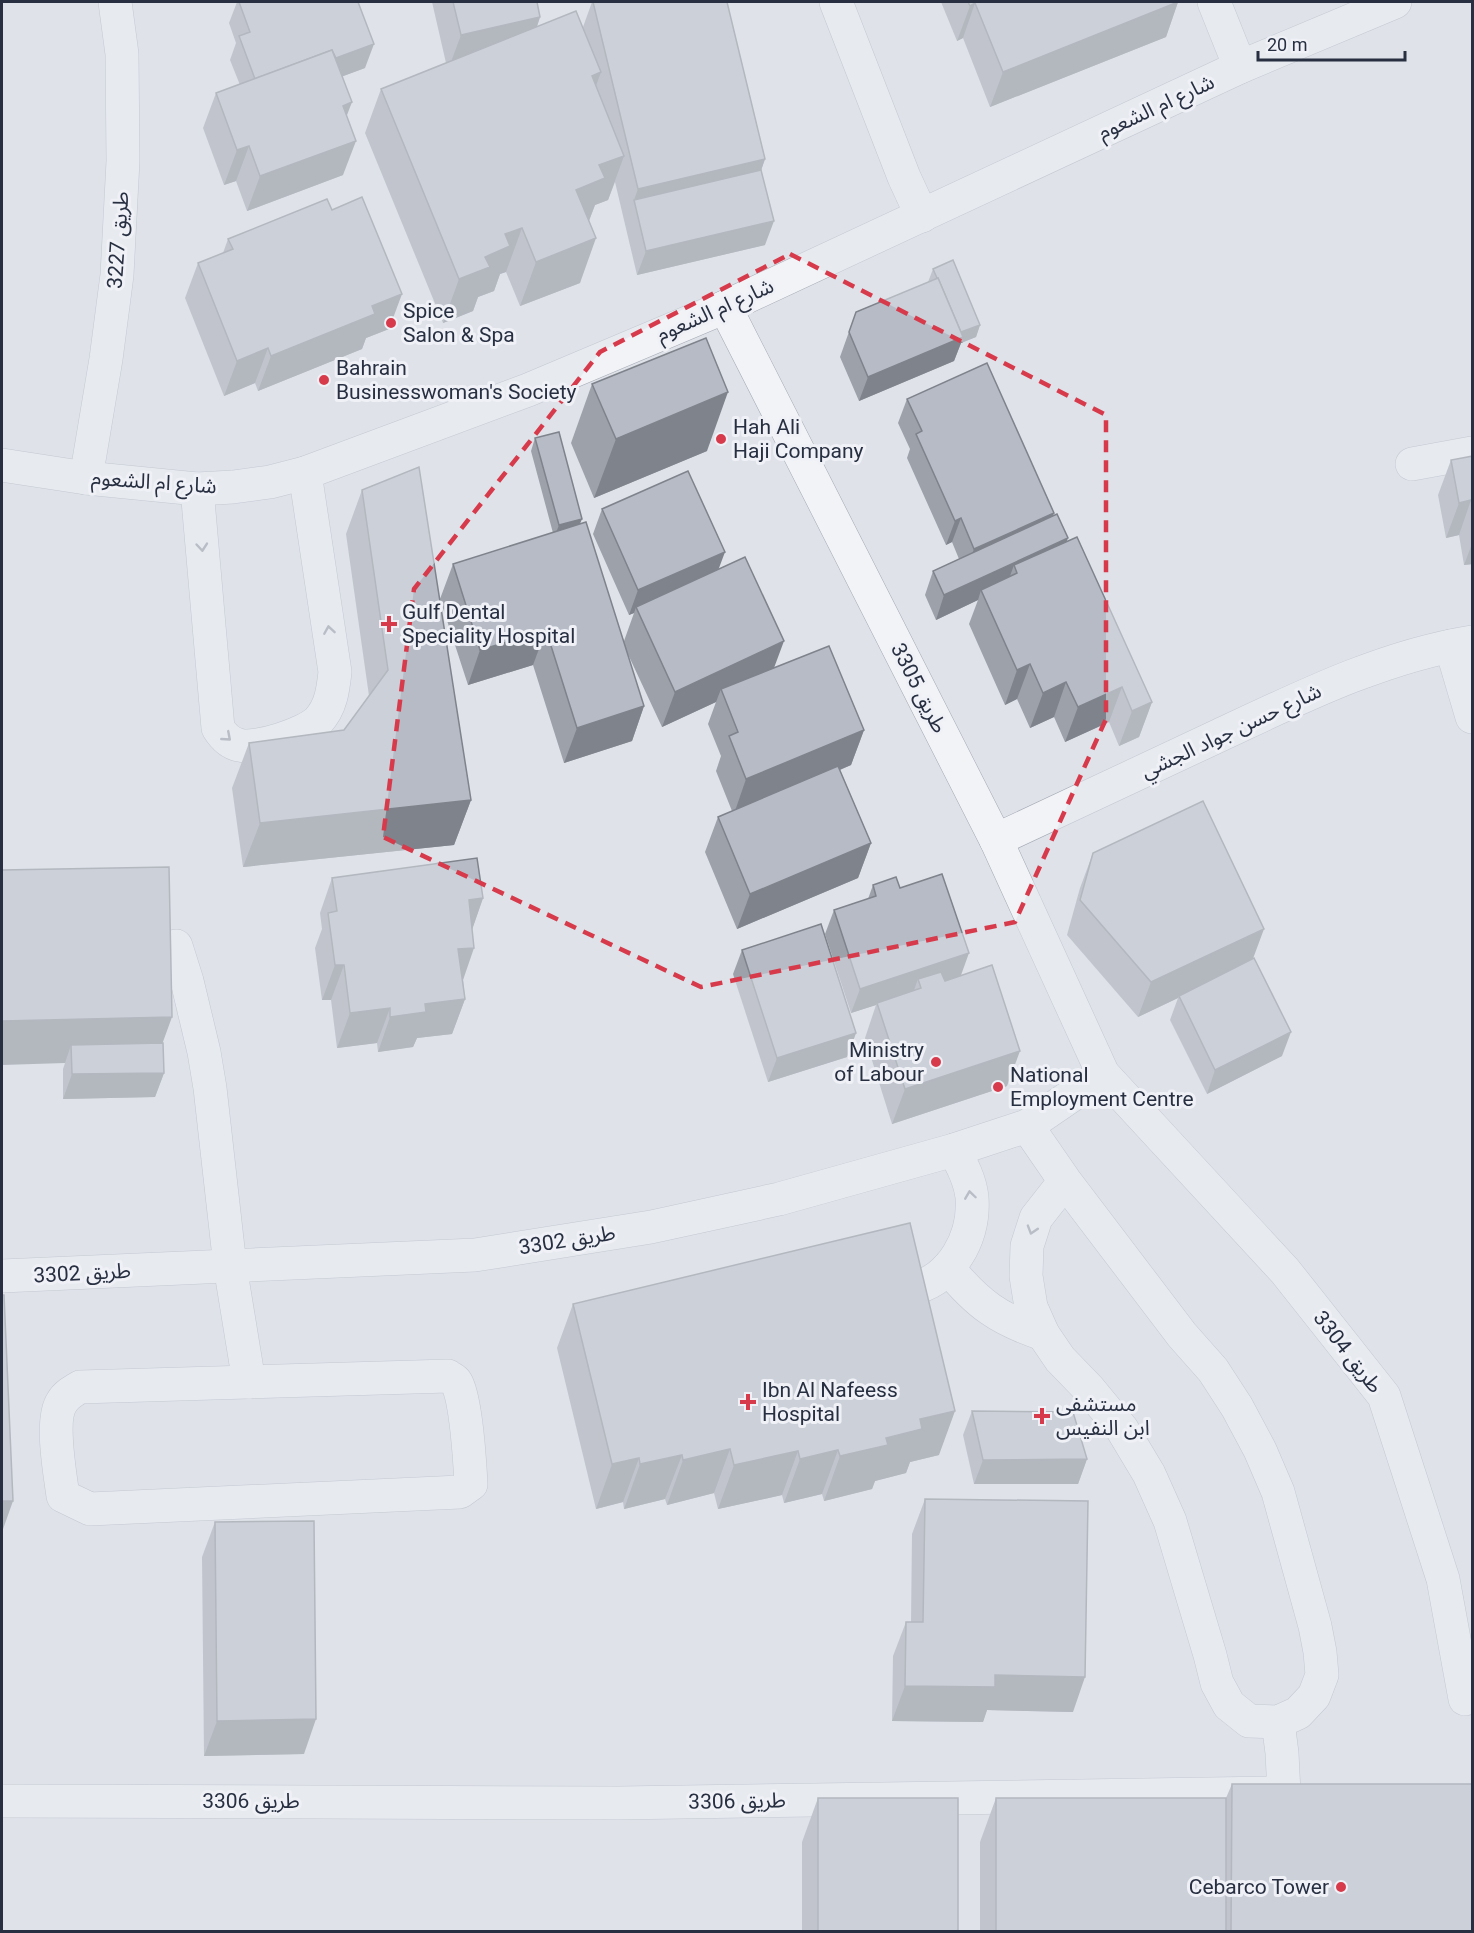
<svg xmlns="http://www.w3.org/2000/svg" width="1474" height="1933" viewBox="0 0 1474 1933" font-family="Roboto,'Noto Sans Arabic',sans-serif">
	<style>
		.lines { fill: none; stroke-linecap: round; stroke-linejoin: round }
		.minor-casing { stroke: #a4a9b3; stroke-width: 34 }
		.minor { stroke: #f2f3f7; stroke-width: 33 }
		.wall { fill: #9da1aa }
		.shaded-wall { fill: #7f838b }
		.building { fill: #b6bbc6; stroke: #7f838b; stroke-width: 1.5 }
		.oneway { stroke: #8c919c }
		.marked { fill: none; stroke: #d73b4b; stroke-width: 4.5; stroke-dasharray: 12 8; stroke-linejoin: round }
		.poi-dot { fill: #d73b4b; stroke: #eff1f7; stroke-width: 2 }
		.labels { text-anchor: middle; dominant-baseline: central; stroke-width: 6; stroke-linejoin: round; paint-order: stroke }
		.street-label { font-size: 21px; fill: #272f41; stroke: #eff1f7 }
		.poi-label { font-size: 21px; fill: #272f41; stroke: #eff1f7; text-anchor: start }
	</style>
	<rect width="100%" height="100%" fill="#dfe2e9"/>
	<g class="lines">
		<defs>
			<g id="minor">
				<polyline points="836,2 904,177 922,216"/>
				<polyline points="1214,2 1240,67"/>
				<polyline points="725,307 996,840 1103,1074 1285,1271 1384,1396 1443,1579 1465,1699"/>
				<polyline points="1412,464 1472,453"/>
				<polyline points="2,465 86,478 197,489 233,487 270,482 305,473 528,390 725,307 1240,67 1395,2"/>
				<polyline points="86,478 106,359 117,275 123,161 122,54 115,2"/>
				<path d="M197,489l21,239c5,8 11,15 21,17 17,5 67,-12 79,-24 13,-14 15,-31 17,-49l-30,-199"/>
				<polyline points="1451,646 1472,717"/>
				<path d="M996,840c75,-35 150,-70 224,-105 81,-38 164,-79 252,-93"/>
				<polyline points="176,946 187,981 204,1052 210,1088 230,1266 249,1382"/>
				<polyline points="1027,1126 1065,1181 1182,1335 1213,1370 1237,1407 1260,1450 1278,1492 1315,1626 1320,1652 1322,1675 1314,1696 1298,1713 1278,1722 1249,1721 1229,1705 1217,1683 1210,1655 1170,1521 1149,1474 1122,1429 1089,1389 1060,1359 1043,1334 1031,1307 1026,1276 1027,1246 1036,1218 1065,1181"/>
				<path d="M948,1268c30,36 50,51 95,66"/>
				<polyline points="2,1276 475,1255 651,1227 779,1199 954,1150 1027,1126 1103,1074"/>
				<path d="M911,1289c41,-9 64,-52 61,-92 -2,-17 -10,-32 -18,-47"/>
				<path d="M448,1376c2,2 6,3 8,6 10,12 14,83 15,102l-11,8 -370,17 -27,-13c-3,-22 -13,-77 -1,-94 4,-7 11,-11 18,-15z"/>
				<polyline points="1278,1722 1282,1753 1284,1793"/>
				<polyline points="2,1801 619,1803 1273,1793"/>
			</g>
		</defs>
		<!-- minor casing -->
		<use href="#minor" class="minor-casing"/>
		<!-- minor -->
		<use href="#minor" class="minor"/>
	</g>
	<!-- wall -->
	<g class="wall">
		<polygon points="237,2 358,2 365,68 343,76 347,116 343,175 247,211 236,181 224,185 203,128 216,93 240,85 230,60 236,43 229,23"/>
		<polygon points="432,2 537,2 540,17 537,27 583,27 592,2 727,2 765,159 761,170 765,245 637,275 615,182 608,200 595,205 589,221 580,283 520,306 506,272 500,274 494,291 478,297 473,311 443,323 365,133 381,89 446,63"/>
		<polygon points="941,2 1178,2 1166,37 990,107 963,38 957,41"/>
		<polygon points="332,210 389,329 366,338 362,349 258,391 255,383 224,396 185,298 198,263 223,253 228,239"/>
		<polygon points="933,269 980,325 976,337 961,343 954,361 859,401 840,357 856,312 928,282"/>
		<polygon points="592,384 707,451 594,498 571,443"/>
		<polygon points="907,399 1054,516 1068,538 1066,541 1152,702 1139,737 1119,746 1109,722 1065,742 1054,717 1030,728 1017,699 1005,705 969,624 978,600 936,620 925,595 933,571 959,559 952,542 946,545 907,458 910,449 898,423"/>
		<polygon points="535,438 580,524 624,641 634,613 629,615 593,534 602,509 718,569 774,668 864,730 851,765 840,770 871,843 858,878 737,929 705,852 718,817 732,811 716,771 721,756 708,724 716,702 662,727 626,650 644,706 632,741 564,763 533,665 468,685 440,599 453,564 553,533 531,451"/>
		<polygon points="1473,456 1473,564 1464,565 1459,535 1446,538 1438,495 1451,460"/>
		<polygon points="362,490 471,800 454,845 243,867 232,788 249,743 344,730 369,696 346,534"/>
		<polygon points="1093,853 1253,959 1282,1056 1207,1094 1170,1020 1178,998 1138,1017 1067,935 1080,888"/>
		<polygon points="2,870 162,1043 164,1073 155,1097 63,1099 63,1069 65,1063"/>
		<polygon points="332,878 483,898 472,929 463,980 465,999 452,1034 417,1038 413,1047 378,1052 377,1043 337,1048 331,1000 322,1000 315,948 322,929 320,913"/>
		<polygon points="873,885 900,888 961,976 1007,1086 892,1124 865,1038 876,1005 851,1013 825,934 834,910 868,899"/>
		<polygon points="742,950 856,1033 847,1057 768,1082 733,974"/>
		<polygon points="573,1304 939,1455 910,1462 906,1473 875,1481 872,1489 824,1501 822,1494 784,1503 782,1495 718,1509 714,1493 667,1505 665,1499 624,1509 623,1502 596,1509 557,1348"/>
		<polygon points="972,1411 1087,1459 1078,1484 974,1484 963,1435"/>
		<polygon points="925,1499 1073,1712 987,1710 983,1722 892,1721 893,1656 906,1622 911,1622 912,1534"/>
		<polygon points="215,1522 304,1754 204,1756 202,1557"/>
		<polygon points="1232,1784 1473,1932 980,1932 980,1842 996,1798 1226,1798"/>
		<polygon points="818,1798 958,1932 802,1932 802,1842"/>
	</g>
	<!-- shaded-wall -->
	<g class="shaded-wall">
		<polygon points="1178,2 1166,37 990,107 1003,72"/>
		<polygon points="975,3 963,38 957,41 970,6"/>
		<polygon points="540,17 528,52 448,70 461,35"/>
		<polygon points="374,44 365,68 249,111 258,86"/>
		<polygon points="601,72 585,116 592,76"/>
		<polygon points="352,102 339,136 343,106"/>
		<polygon points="356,141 343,175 247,211 260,176"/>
		<polygon points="249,146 236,181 224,185 237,150"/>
		<polygon points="624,156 608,200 595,205 588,223 576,190 599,165"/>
		<polygon points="765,159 753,194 634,200 625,224 638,189"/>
		<polygon points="774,221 765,245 637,275 646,251"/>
		<polygon points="522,228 506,272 500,274 494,291 478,297 473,311 443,323 459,279 485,257 505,234"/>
		<polygon points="596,238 580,283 520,306 536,262"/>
		<polygon points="402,294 389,329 366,338 362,349 258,391 271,356 372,306"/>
		<polygon points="980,325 976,337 961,343 954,361 859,401 868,377 959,333"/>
		<polygon points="268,348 255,383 224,396 237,361"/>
		<polygon points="728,392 707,451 594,498 616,439"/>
		<polygon points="1471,500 1459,535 1446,538 1459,503"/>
		<polygon points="1054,513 1046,538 965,573 974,549"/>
		<polygon points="961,518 952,542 946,545 955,521"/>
		<polygon points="582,519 577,531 554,538 559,525"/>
		<polygon points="1068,538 1059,562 1017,573 1014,565 1006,587 981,590 978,600 936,620 944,595"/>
		<polygon points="1473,541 1473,564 1464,565"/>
		<polygon points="725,552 716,576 636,607 634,613 629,615 638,590"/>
		<polygon points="546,630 533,665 468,685 480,650"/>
		<polygon points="784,641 771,676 721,689 716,702 662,727 675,692"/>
		<polygon points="1030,664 1017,699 1005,705 1017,670"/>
		<polygon points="1066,682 1054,717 1030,728 1043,693"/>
		<polygon points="1122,687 1109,722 1065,742 1078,707"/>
		<polygon points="1152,702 1139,737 1119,746 1132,711"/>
		<polygon points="644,706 632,741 564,763 577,728"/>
		<polygon points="864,730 851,765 734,814 746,779"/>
		<polygon points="471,800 454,845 243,867 260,823"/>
		<polygon points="871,843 858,878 737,929 750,894"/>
		<polygon points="483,898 471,933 469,900"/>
		<polygon points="1264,929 1251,964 1179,996 1178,998 1138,1017 1151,982"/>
		<polygon points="474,948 462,983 458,949"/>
		<polygon points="969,953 960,978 921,988 918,979 913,993 877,1003 876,1005 851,1013 860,989"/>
		<polygon points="335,965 344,965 331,1000 322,1000"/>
		<polygon points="465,999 452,1034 417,1038 413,1047 378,1052 390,1017 425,1004"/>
		<polygon points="390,1008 377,1043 337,1048 350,1013"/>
		<polygon points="172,1017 156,1061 71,1045 65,1063 2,1065 2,1021"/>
		<polygon points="1291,1032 1282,1056 1207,1094 1215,1070"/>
		<polygon points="856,1033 847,1057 768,1082 777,1058"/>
		<polygon points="1020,1051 1007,1086 892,1124 905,1089"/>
		<polygon points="164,1073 155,1097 63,1099 72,1074"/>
		<polygon points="955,1411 939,1455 910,1462 906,1473 875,1481 872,1489 824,1501 840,1456 920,1419"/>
		<polygon points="730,1449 714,1493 667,1505 683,1460"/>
		<polygon points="838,1450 822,1494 784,1503 800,1459"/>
		<polygon points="798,1451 782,1495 718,1509 734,1465"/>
		<polygon points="682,1455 665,1499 624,1509 640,1464"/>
		<polygon points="639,1458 623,1502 596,1509 612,1464"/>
		<polygon points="1087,1459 1078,1484 974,1484 983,1460"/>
		<polygon points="2,1501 13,1501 2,1532"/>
		<polygon points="995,1675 1085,1677 1073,1712 987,1710 983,1722 892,1721 905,1686"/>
		<polygon points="316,1719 304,1754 204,1756 217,1721"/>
	</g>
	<!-- building -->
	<g class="building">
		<polygon points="239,2 358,2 374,44 336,58 332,50 255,79 239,36 250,32"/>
		<polygon points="453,2 537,2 540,17 461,35"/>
		<polygon points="593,2 727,2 765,159 638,189"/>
		<polygon points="968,2 1178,2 1003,72 975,3 970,6"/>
		<polygon points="576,11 601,72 592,76 624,156 599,165 605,178 576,190 596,238 536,262 522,228 505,234 510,246 485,257 490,267 459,279 381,89"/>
		<polygon points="332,50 352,102 343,106 356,141 260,176 249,146 237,150 216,93"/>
		<polygon points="761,170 774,221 646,251 634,200"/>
		<polygon points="362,197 402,294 372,306 375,314 271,356 268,348 237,361 198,263 233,249 228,239 327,199 332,210"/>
		<polygon points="953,260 980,325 961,332 938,278 937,278 933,269"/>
		<polygon points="938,278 963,337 868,377 849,332 856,312"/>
		<polygon points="706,338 728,392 616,439 592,384"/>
		<polygon points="987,363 1054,513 974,549 961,518 955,521 916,434 922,431 907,399"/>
		<polygon points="559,432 582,519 559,525 535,438"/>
		<polygon points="1473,456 1473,507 1471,500 1459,503 1451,460"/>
		<polygon points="419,467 471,800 260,823 249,743 344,730 388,670 362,490"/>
		<polygon points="688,471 725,552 638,590 602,509"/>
		<polygon points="1057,514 1068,538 944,595 933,571"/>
		<polygon points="586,522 644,706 577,728 546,630 480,650 453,564"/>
		<polygon points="1077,537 1152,702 1132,711 1122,687 1078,707 1066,682 1043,693 1030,664 1017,670 981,590 1017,573 1014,565"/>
		<polygon points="745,557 784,641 675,692 636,607"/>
		<polygon points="829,646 864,730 746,779 729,736 738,732 721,689"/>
		<polygon points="838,766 871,843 750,894 718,817"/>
		<polygon points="1203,801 1264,929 1151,982 1080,900 1093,853"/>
		<polygon points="477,858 483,898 469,900 474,948 458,949 465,999 425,1004 426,1012 390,1017 390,1008 350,1013 344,965 335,965 328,913 337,911 332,878"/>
		<polygon points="169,867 172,1017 2,1021 2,870"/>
		<polygon points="942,874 969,953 860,989 834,910 876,896 873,885 896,877 900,888"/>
		<polygon points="821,924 856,1033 777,1058 742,950"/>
		<polygon points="1254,958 1291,1032 1215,1070 1179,996"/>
		<polygon points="992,965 1020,1051 905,1089 877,1003 921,988 918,979 941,972 945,981"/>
		<polygon points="163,1043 164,1073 72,1074 71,1045"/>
		<polygon points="910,1223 955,1411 920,1419 922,1429 886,1438 888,1445 840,1456 838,1450 800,1459 798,1451 734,1465 730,1449 683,1460 682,1455 640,1464 639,1458 612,1464 573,1304"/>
		<polygon points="2,1295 4,1295 13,1501 2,1501"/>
		<polygon points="972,1411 1073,1412 1087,1459 983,1460"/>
		<polygon points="925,1499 1088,1501 1085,1677 995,1675 995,1687 905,1686 906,1622 923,1622"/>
		<polygon points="314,1521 316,1719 217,1721 215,1522"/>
		<polygon points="1232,1784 1473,1784 1473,1932 1231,1932"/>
		<rect x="818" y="1798" width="140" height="134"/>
		<rect x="996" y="1798" width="230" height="134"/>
	</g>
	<!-- one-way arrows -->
	<defs><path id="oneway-chevron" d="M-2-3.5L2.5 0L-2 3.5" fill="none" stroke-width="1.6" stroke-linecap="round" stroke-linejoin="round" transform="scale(1.5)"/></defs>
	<g class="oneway">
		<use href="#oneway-chevron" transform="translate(202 547) rotate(85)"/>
		<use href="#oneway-chevron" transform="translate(329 630) rotate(-99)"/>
		<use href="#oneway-chevron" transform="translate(227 737) rotate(41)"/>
		<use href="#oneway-chevron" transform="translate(970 1195) rotate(-98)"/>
		<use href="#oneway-chevron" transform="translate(1032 1230) rotate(107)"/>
	</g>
	<!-- marked area -->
	<path d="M0 0H1474V1933H0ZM790,254l316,161v304l-91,203 -314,65 -318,-150 31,-248 186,-237z" fill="#dfe2e9" fill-opacity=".55" fill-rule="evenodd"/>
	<path class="marked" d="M790,254l316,161v304l-91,203 -314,65 -318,-150 31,-248 186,-237z"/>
	<!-- markers -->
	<g class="poi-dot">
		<circle cx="391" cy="323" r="6"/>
		<circle cx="324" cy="380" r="6"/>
		<circle cx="721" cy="439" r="6"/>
		<path d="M386 615h6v6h6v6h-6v6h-6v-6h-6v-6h6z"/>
		<circle cx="936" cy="1062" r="6"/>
		<circle cx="998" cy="1087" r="6"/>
		<path d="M745 1393h6v6h6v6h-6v6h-6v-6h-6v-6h6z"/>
		<path d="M1039 1407h6v6h6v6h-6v6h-6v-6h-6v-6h6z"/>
		<circle cx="1341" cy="1887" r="6"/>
	</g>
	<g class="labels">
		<!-- street labels -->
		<g class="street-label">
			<text transform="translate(1156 107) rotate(-25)">شارع ام الشعوم</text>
			<text transform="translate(118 240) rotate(-86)">طريق 3227</text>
			<text transform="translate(715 310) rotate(-24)">شارع ام الشعوم</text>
			<text transform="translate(154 482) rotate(4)">شارع ام الشعوم</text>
			<text transform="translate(919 688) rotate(63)">طريق 3305</text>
			<text transform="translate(1231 731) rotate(-25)">شارع حسن جواد الجشي</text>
			<text transform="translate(567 1240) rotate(-9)">طريق 3302</text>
			<text transform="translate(82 1273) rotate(-3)">طريق 3302</text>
			<text transform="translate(1348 1352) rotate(52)">طريق 3304</text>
			<text x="251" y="1801">طريق 3306</text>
			<text transform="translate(737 1801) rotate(-1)">طريق 3306</text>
		</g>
		<!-- poi labels -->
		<g class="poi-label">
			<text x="403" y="311">Spice<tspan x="403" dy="24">Salon &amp; Spa</tspan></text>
			<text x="336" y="368">Bahrain<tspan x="336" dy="24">Businesswoman's Society</tspan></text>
			<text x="733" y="427">Hah Ali<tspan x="733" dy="24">Haji Company</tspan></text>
			<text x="402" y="612">Gulf Dental<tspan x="402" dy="24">Speciality Hospital</tspan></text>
			<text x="924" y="1050" text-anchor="end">Ministry<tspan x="924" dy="24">of Labour</tspan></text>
			<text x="1010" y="1075">National<tspan x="1010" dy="24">Employment Centre</tspan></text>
			<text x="762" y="1390">Ibn Al Nafeess<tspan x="762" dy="24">Hospital</tspan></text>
			<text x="1056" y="1404">مستشفى<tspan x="1056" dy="24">ابن النفيس</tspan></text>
			<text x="1329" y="1887" text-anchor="end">Cebarco Tower</text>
		</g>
	</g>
	<!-- border -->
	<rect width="1474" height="1933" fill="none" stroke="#272f41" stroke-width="6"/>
	<!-- scale -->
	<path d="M1258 51v9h147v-9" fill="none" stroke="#272f41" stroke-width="3"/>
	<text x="1267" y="51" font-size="18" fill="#272f41" stroke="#eff1f7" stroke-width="4.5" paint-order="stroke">20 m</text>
</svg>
